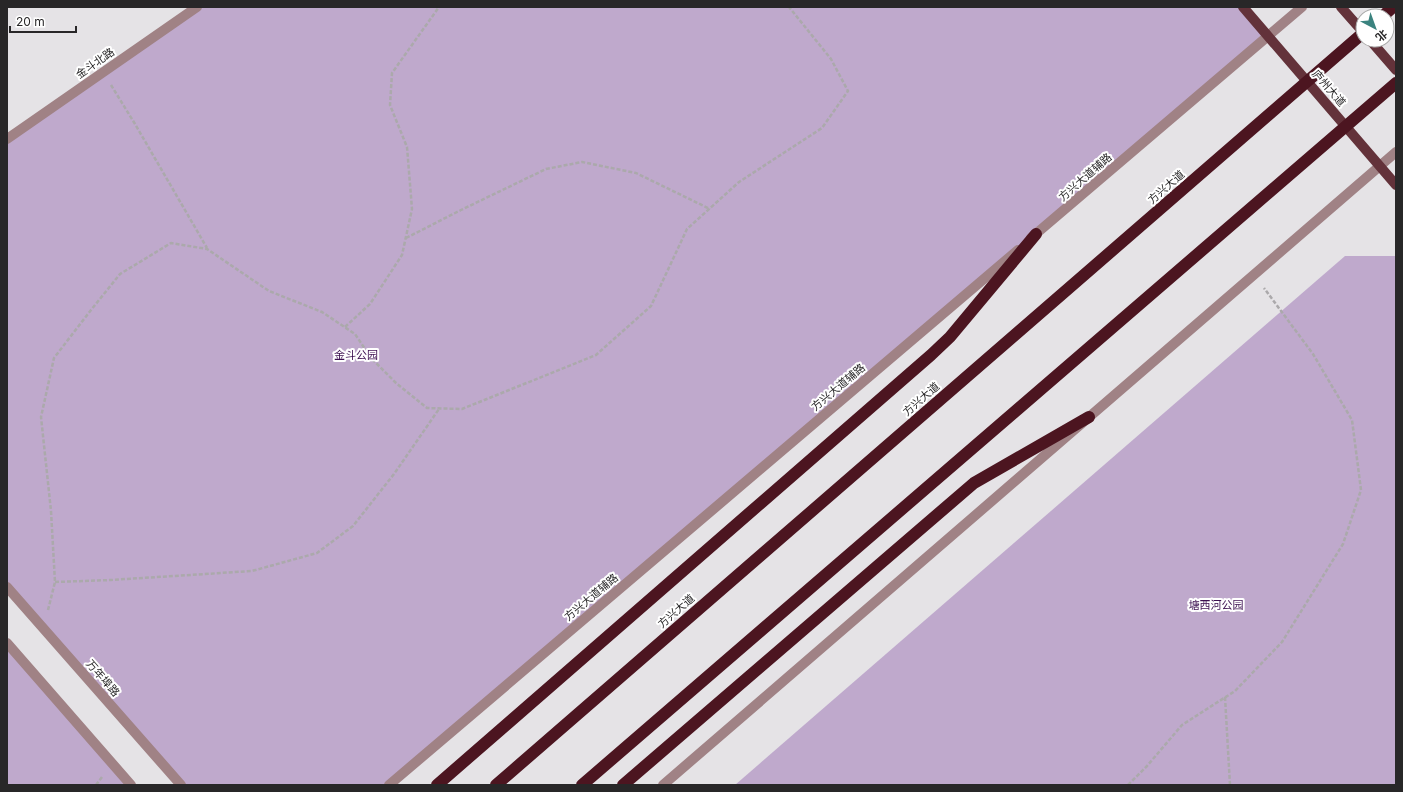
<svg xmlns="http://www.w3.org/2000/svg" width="1403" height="792" viewBox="0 0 1403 792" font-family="Inter,'Noto Sans SC',sans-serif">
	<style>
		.green { fill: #bfa9cc }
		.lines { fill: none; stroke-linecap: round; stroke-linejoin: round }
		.path { stroke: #aba9ab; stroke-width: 2.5; stroke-dasharray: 4 2; stroke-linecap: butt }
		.minor { stroke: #a08285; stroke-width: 10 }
		.major { stroke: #63323a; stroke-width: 10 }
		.highway { stroke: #4c1520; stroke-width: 12 }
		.highway-bridge { stroke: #4c1520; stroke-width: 12 }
		.labels { text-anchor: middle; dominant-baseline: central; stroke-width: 4; stroke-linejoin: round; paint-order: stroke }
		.street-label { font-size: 11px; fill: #282728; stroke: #fff }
		.park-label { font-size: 11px; fill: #3c1050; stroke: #fff }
	</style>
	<rect width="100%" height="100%" fill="#e5e3e6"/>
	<!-- green -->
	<g class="green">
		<polygon points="197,7 1243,7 1268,36 389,785 181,785 7,587 7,139"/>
		<polygon points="1345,256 1396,256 1396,785 735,785"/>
		<polygon points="7,643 131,785 7,785"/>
	</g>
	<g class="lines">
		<!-- path -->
		<g class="path">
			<polyline points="111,85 135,124 207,248"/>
			<polyline points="406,238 461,210 546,169 582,162 636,173 710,209"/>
			<polyline points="345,327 370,304 402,255 412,209 407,147 390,105 392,73 439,7"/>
			<polyline points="55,582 111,580 252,571 317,553 353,526 394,474 439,409"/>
			<polyline points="48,610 55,582 51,511 41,417 54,358 91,310 120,274 171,243 207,249 269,291 322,312 355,334 371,358 396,383 427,408 462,409 596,355 651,306 687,229 739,182 822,128 848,91 831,59 789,7"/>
			<polyline points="1225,697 1230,785"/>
			<polyline points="96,785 102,777"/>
			<polyline points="1128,785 1147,766 1182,725 1235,691 1282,642 1343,544 1361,490 1352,420 1313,354 1264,288"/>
		</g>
		<!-- minor -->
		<g class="minor">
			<polyline points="7,139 197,7"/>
			<polyline points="1031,238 1302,7"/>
			<polyline points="7,587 181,785"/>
			<polyline points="7,643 131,785"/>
			<polyline points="389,785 1018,250"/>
			<polyline points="663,785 1396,152"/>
		</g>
		<!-- major -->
		<g class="major">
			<polyline points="1243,7 1396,185"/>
			<polyline points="1341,7 1363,32"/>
			<polyline points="1370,40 1396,70"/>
		</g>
		<!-- highway -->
		<g class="highway">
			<polyline points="1383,16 1393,7"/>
			<polyline points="437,785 931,355 950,337 1036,234"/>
			<polyline points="623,785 974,483 1089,417"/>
		</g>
		<!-- highway-bridge -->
		<g class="highway-bridge">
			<polyline points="496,785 1363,33"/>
			<polyline points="582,785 1396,83"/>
		</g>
	</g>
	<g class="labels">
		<!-- street labels -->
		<g class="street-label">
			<text transform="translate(95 63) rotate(-35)">金斗北路</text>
			<text transform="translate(1329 88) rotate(49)">庐州大道</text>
			<text transform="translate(1085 177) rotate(-41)">方兴大道辅路</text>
			<text transform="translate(1166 187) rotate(-41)">方兴大道</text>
			<text transform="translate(838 387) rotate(-40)">方兴大道辅路</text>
			<text transform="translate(921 399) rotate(-41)">方兴大道</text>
			<text transform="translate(591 597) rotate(-40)">方兴大道辅路</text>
			<text transform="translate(676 611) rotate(-41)">方兴大道</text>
			<text transform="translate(103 678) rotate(49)">万年埠路</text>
		</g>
		<!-- park labels -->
		<g class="park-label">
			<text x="356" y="355">金斗公园</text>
			<text x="1216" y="605">塘西河公园</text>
		</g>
	</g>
	<!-- border -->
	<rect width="1403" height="792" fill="none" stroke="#282728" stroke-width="16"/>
	<!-- north arrow -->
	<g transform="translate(1375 28) rotate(139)"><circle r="19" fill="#ffffff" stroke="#a9a9a9"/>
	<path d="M0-3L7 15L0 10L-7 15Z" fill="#3b837f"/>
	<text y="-6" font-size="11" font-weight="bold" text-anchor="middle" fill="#282728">北</text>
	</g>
	<!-- scale -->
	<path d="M10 26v6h66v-6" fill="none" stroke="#282728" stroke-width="2"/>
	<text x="16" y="26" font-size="12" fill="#282728" stroke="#ffffff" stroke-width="3" paint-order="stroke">20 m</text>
</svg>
